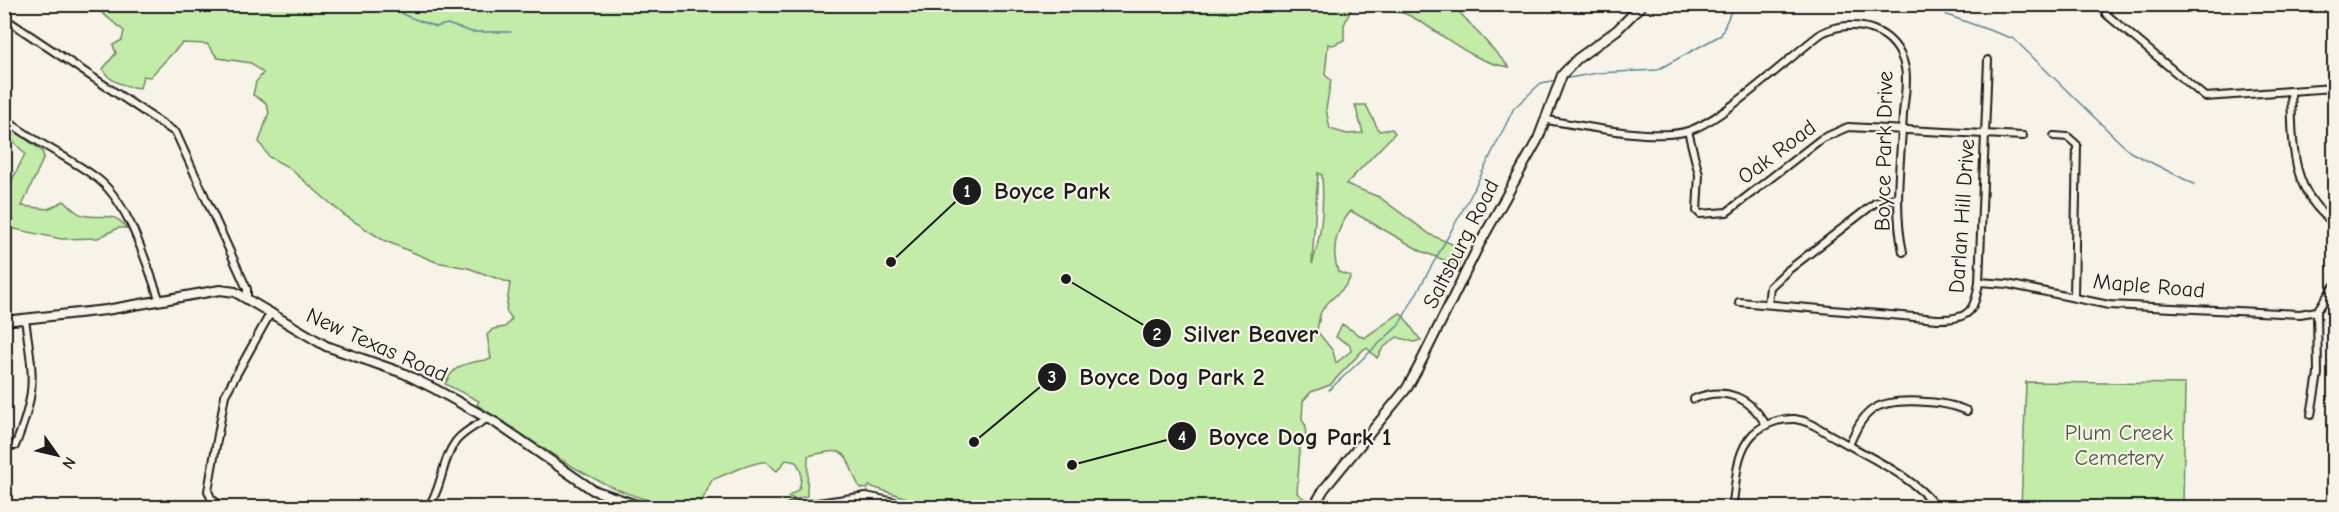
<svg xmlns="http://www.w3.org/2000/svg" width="2339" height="512" viewBox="0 0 2339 512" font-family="'Comic Neue',sans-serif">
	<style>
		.green { fill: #c2eca8; stroke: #6f8462; stroke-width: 1.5; fill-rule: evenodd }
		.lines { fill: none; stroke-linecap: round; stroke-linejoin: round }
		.stream { stroke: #5c8696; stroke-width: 1.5 }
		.minor-casing { stroke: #1c1c1c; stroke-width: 10 }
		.major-casing { stroke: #1c1c1c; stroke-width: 12 }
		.minor { stroke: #f7f3e8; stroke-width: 6 }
		.major { stroke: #f7f3e8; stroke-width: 8 }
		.labels { text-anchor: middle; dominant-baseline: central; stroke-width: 4.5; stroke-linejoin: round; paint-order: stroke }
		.street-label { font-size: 22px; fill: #1c1c1c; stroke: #f7f3e8 }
		.park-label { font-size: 22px; fill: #4e5a46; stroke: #f7f3e8 }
		.leader { fill: none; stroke: #1c1c1c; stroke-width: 2 }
		.callout-dot { fill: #1c1c1c; stroke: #f7f3e8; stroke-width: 2 }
		.mark-label { font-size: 18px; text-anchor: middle; font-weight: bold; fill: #fff }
		.callout-label { font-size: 24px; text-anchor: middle; font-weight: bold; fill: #1c1c1c; stroke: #f7f3e8; stroke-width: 4.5; stroke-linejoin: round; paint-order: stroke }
	</style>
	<rect width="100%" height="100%" fill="#f7f3e8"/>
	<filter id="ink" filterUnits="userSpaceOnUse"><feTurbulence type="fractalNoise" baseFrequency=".0167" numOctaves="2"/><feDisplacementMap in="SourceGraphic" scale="12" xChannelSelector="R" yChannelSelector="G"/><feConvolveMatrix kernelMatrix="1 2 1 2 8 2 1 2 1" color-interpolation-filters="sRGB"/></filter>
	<g filter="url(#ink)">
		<!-- green -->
		<g class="green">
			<path d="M84,5h1269l-9,20v15l-11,5 -5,-1 -3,31 6,5 -5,29 4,20 17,5 16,-1 -8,-28h11l13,26 13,-2 3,4 -49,51 33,13 52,38 21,9 6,8 1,14 -38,-15 -70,-40c-15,18 -20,39 -13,61l13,4c-6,16 -22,21 -30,36 -2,6 -3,13 -4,19l16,20 3,12 15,-12 -1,-6 -14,-8 6,-13 22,14 36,-25c10,9 12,18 21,27l-7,2 -17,-5 -14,11 -6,10 -10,-10 -3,1 -34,36 -19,7 -8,9 -1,19 4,6 -1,14 -5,7 -3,46 8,6 -1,8 -366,1 -69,-22 -1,3 -8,-1c-18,-33 -6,-44 -52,-32l-1,40 -11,3 -8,-2 11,-8c3,-11 4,-17 -3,-27l-10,-2 -9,11c-3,-2 -8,-7 -11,-9 -9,-2 -44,14 -54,18l-13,27c-83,1 -154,-60 -222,-102l2,-4 -34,-17c10,-22 25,-21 46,-25l-4,-24 6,-6 12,-2 7,-8 -6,-9 4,-27 -42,-15 -32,-6 -53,-22 -39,-25 -56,-48 -19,-10 -10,-15 10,-30 -3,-9 -13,-8 3,-13 7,-9 -12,-10 -33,-5 -11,-14 -25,-1 -32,34 -7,-1 -3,12c-13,-1 -32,-6 -37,-19l13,-16 -3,-8 9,-5 2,-9 -27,-22zM1318,173l4,2c2,29 0,61 -10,89z"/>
			<path d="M1373,5h80l56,62c-37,-5 -63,-31 -95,-49 -12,-7 -27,-9 -41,-13z"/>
			<path d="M5,124l37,27 2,6 -22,49 26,3 16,-8c6,5 12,13 19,14 18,5 32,-5 43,13h-8l-20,10 -37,1 -56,-12v-47l6,2 14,-28 -20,-22z"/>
			<polygon points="2026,382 2185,384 2183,507 2021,507"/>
		</g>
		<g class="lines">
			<!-- stream -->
			<g class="stream">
				<polyline points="375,4 381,4"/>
				<polyline points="394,4 404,15 436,27 447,24 472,32 511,32"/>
				<polyline points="1940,4 1947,15 2014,39 2130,152 2194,184"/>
				<polyline points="1563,79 1597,73 1657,70 1721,35 1734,4"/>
				<polyline points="1329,390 1399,325 1471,195 1514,108 1541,83 1558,80"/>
			</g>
			<defs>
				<g id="minor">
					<polyline points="2104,4 2106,14 2205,97 2334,88"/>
					<polyline points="4,18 176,133 247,289 247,297"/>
					<path d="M2291,91c2,51 -2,99 43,132"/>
					<path d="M4,118c28,23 61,37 90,58 35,24 52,87 66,125"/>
					<path d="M1547,120c35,6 109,21 141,11 37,-12 100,-73 134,-98 32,-16 75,-5 83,35 3,14 -1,32 -2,46 -2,45 -10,93 0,138"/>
					<polyline points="1688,131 1699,175 1697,211 1700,214 1727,212 1821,139 1848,127 2023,136"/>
					<polyline points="2054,136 2068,137 2077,145 2074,296"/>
					<polyline points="1979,282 2007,284 2109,305 2300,314 2317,311 2334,286"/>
					<path d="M1739,302l198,17c31,1 38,-7 42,-37l9,-222"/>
					<polyline points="1768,304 1770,287 1787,271 1875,203 1898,197"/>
					<path d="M1694,399c31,-13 56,-2 72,26"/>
					<polyline points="2311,415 2318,374 2317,311"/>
					<path d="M1849,445c6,-13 11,-26 23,-35 19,-14 74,-9 95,1"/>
					<path d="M15,446c23,-56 18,-70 10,-127"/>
					<polyline points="222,508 211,498 208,491 225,395 271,312"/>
					<path d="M427,508c16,-20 14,-47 29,-67 8,-10 21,-16 31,-22"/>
					<path d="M1732,508c5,-25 2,-54 21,-74 11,-10 27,-16 42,-15 16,2 27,12 41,19 34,20 76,37 101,70"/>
				</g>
				<g id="major">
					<polyline points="4,321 106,310 220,290 235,292 326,346 403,373 435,389 496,423 593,490 645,508"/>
					<polyline points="790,508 866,497 919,508"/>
					<polyline points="1313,508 1324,489 1407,388 1418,368 1479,245 1538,139 1562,75 1577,59 1617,30 1643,4"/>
				</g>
			</defs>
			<!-- minor casing -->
			<use href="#minor" class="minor-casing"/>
			<!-- major casing -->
			<use href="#major" class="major-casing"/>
			<!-- minor -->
			<use href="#minor" class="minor"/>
			<!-- major -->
			<use href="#major" class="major"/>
		</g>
	</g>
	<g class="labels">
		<!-- street labels -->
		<g class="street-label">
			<text transform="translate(1884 151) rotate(-89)">Boyce Park Drive</text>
			<text transform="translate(1777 152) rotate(-37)">Oak Road</text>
			<text transform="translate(1962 216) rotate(-86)">Darlan Hill Drive</text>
			<text transform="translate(1461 244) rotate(-63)">Saltsburg Road</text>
			<text transform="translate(2149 286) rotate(5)">Maple Road</text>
			<text transform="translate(377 345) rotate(24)">New Texas Road</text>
		</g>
		<!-- park labels -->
		<g class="park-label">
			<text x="2119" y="433">Plum Creek<tspan x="2119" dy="25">Cemetery</tspan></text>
		</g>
	</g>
	<!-- callouts -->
	<path class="leader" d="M891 262L967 191M1066 279L1157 333M974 442L1052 377M1072 465L1182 436"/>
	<g class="callout-dot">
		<circle cx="891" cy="262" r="6"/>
		<circle cx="1066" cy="279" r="6"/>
		<circle cx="974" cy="442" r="6"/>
		<circle cx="1072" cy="465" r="6"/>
		<circle cx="967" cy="191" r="15"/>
		<circle cx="1157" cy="333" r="15"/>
		<circle cx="1052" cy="377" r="15"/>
		<circle cx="1182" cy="436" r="15"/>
	</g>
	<g class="mark-label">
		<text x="967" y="197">1</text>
		<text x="1157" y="340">2</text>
		<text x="1052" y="383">3</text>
		<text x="1182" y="443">4</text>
	</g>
	<g class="callout-label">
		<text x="1052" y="199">Boyce Park</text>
		<text x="1251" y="342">Silver Beaver</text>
		<text x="1172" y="385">Boyce Dog Park 2</text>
		<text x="1300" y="445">Boyce Dog Park 1</text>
	</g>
	<!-- margin -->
	<rect width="2339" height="512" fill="none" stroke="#f7f3e8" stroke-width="24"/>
	<rect x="12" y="12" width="2315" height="488" fill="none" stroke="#1c1c1c" stroke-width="2" filter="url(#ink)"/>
	<!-- north arrow -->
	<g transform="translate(57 455) rotate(124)" stroke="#f7f3e8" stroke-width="4.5" paint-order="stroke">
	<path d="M0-4.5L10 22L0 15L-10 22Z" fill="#1c1c1c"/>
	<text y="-9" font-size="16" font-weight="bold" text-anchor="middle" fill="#1c1c1c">N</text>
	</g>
</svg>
